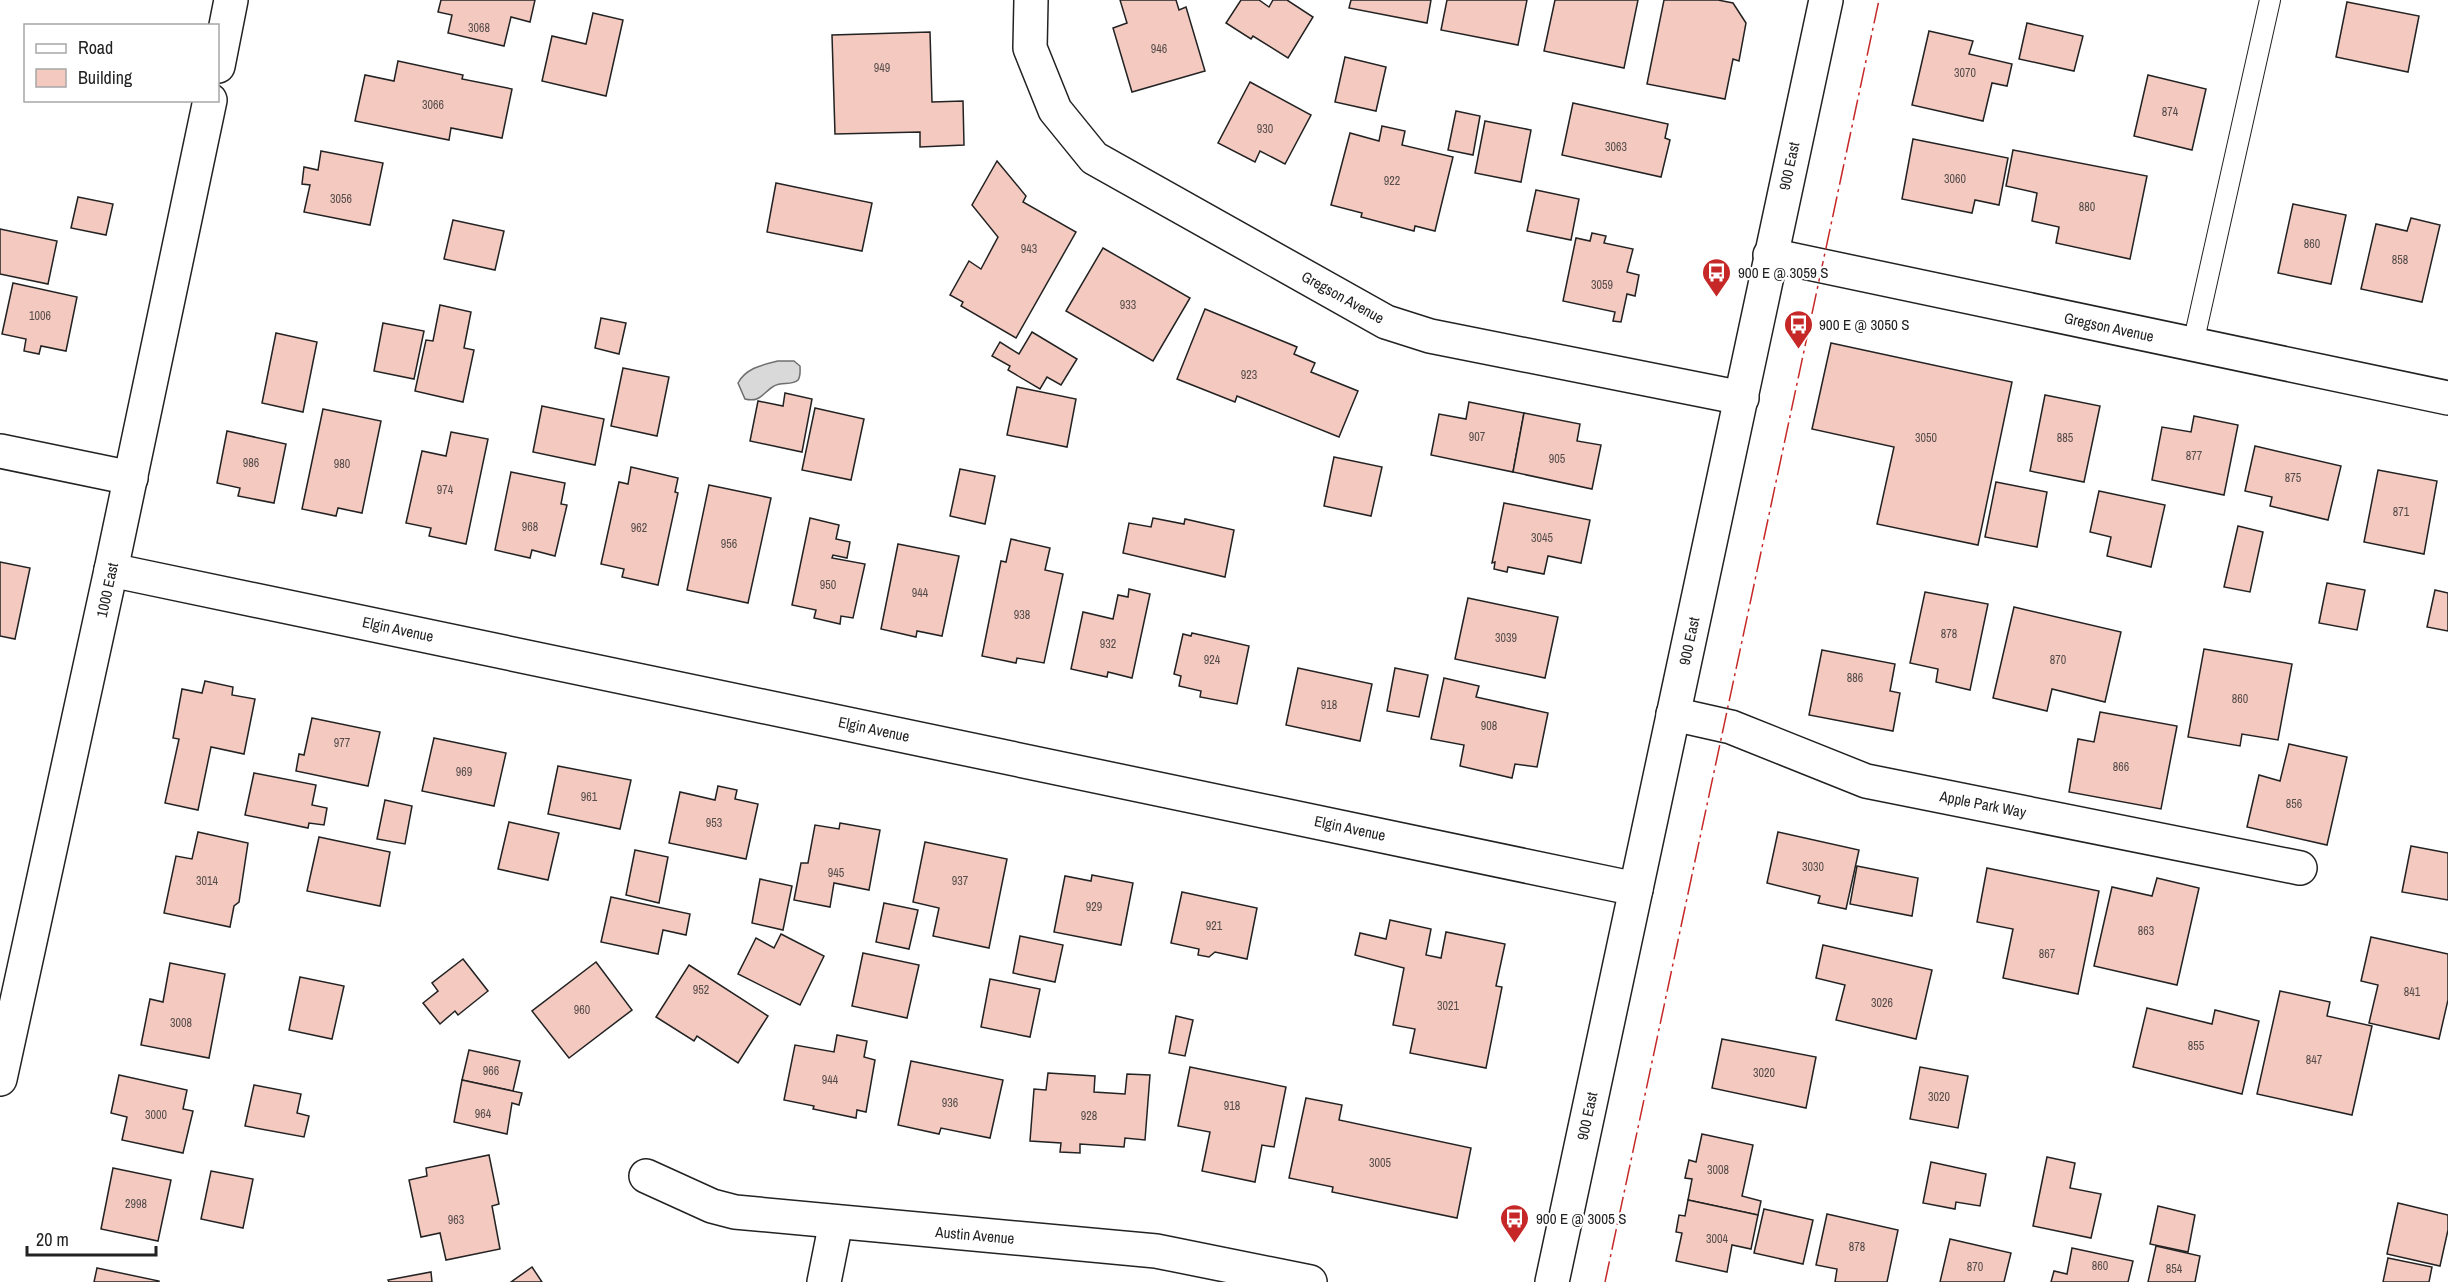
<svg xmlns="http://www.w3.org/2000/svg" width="2448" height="1282" viewBox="0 0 2448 1282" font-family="'Archivo Narrow',sans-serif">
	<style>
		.water { fill: #d9d9d9; stroke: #6f6f6f; stroke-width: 1.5 }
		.building { fill: #f3c9c0; stroke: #222; stroke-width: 1.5 }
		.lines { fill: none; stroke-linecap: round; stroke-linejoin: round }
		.lane-casing { stroke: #222; stroke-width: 22 }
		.street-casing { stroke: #222; stroke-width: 36 }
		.secondary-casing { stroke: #222; stroke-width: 36 }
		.lane { stroke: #fff; stroke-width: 20 }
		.street { stroke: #fff; stroke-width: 33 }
		.secondary { stroke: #fff; stroke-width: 33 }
		.power { stroke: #c62828; stroke-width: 1.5; stroke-dasharray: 21 4.5 3 4.5; stroke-linecap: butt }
		.labels { text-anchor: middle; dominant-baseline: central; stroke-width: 4.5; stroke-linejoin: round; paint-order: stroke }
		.number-label { font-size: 12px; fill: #564c4a }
		.street-label { font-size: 15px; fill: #222; stroke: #fff }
		.poi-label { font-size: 15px; fill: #222; stroke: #fff; text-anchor: start }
	</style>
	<rect width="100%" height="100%" fill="#fff"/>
	<!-- water -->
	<path class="water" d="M778,361h16l6,5c0,4 1,10 -2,14 -6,6 -17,1 -24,6 -11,6 -13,17 -29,13l-7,-16c8,-15 24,-18 40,-22z"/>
	<!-- building -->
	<g class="building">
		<polygon points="441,0 535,0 530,22 511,17 504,46 448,33 452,15 438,12"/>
		<polygon points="1120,0 1176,0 1179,10 1186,7 1205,71 1132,92 1113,28 1127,23"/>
		<polygon points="1241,0 1259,0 1269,7 1273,0 1287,0 1313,17 1288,58 1253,36 1251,39 1226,23"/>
		<polygon points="1351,0 1431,0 1427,23 1349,8"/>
		<polygon points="1447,0 1527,0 1518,45 1441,30"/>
		<polygon points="1555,0 1638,0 1624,68 1544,51"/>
		<polygon points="1664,0 1718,0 1733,3 1746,23 1739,61 1733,59 1725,99 1647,84"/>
		<polygon points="2347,2 2419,16 2408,72 2336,57"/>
		<polygon points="593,13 623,20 606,96 542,81 552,36 586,44"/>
		<polygon points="2027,23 2083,36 2074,71 2019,59"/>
		<polygon points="1929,31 1973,41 1969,54 2012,64 2007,86 1992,83 1983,121 1912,105"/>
		<polygon points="930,32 932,102 963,101 964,145 920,147 920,132 835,134 832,35"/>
		<polygon points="1345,57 1386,67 1376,111 1335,102"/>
		<polygon points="398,61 463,75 462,79 512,89 502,138 451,128 449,140 355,121 365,75 394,81"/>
		<polygon points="2148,75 2206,89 2192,150 2134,136"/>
		<polygon points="1250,82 1311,115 1285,164 1260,151 1255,162 1218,143"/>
		<polygon points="1573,103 1668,124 1665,138 1670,140 1661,177 1562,155"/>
		<polygon points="1456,111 1480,116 1473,155 1448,150"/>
		<polygon points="1485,121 1531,130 1521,182 1475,173"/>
		<polygon points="1382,126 1405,131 1402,145 1453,157 1435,231 1415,226 1414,231 1361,217 1362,213 1331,205 1350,133 1379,141"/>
		<polygon points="1913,139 2008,158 1999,205 1975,200 1972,213 1902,199"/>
		<polygon points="2013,150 2147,176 2130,259 2056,243 2059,227 2032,221 2037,193 2006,186"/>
		<polygon points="321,151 383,163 370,225 304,212 310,185 302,184 304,167 318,170"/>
		<polygon points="997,161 1026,196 1023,202 1076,232 1016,338 961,306 963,302 950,295 969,261 981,269 998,237 972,205"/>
		<polygon points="776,183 872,203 862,251 767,232"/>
		<polygon points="1536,190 1579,199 1571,240 1527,231"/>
		<polygon points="78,197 113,204 106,235 71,228"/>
		<polygon points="2293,204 2346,215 2331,284 2278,273"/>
		<polygon points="2411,218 2440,225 2422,302 2361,289 2376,224 2407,231"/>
		<polygon points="453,220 504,231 495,270 444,259"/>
		<polygon points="0,229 57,241 48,284 0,274"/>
		<polygon points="1592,233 1606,236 1604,243 1633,249 1627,272 1639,275 1635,296 1627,294 1621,322 1613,321 1615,312 1563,301 1576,238 1590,241"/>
		<polygon points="1103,248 1190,298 1153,361 1066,311"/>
		<polygon points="13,283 77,297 66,351 41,346 39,354 24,351 26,339 2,334"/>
		<polygon points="440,305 471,312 464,348 474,350 463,402 415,391 426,340 433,341"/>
		<polygon points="1205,309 1297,347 1294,354 1315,363 1311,372 1358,391 1339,437 1237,396 1235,402 1177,379"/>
		<polygon points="601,318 626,323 619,354 595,348"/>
		<polygon points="383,323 424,331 414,379 374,371"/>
		<polygon points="1032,332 1077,359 1061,385 1047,377 1040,389 1008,370 1010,366 992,356 1000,342 1019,354"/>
		<polygon points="276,333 317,342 303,412 262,403"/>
		<polygon points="1831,343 2012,382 1978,545 1877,524 1894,447 1812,429"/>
		<polygon points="623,368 669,377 657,436 611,426"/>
		<polygon points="1017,387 1076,399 1067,447 1007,435"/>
		<polygon points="785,393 812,399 802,452 750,441 758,401 783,406"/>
		<polygon points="2045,395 2100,406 2084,482 2030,471"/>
		<polygon points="1469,402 1524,413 1513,472 1431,455 1439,414 1466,419"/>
		<polygon points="542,406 604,419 595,465 533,452"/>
		<polygon points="815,408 864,419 851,480 802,470"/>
		<polygon points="323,409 381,421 362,513 338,508 336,516 302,509"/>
		<polygon points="1524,413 1580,424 1577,441 1601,445 1592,489 1513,472"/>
		<polygon points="2194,416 2238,425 2224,495 2152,480 2162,427 2191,432"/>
		<polygon points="227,431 286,444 274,503 238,496 240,488 217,483"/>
		<polygon points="451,432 488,439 466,544 429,536 431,528 406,523 422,451 446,456"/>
		<polygon points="2255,446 2341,466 2328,520 2270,506 2272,497 2245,491"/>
		<polygon points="1334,457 1382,467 1371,516 1324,506"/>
		<polygon points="631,467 678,478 675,492 678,493 658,585 622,577 624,569 601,564 619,482 628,484"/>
		<polygon points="960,469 995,476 985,524 950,516"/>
		<polygon points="2378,470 2437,481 2424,554 2364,542"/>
		<polygon points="511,472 565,483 561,504 567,505 555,556 532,550 530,558 495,550"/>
		<polygon points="1996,482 2047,492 2037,547 1985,537"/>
		<polygon points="709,485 771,498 748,603 687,590"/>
		<polygon points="2099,491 2165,505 2151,567 2107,556 2111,537 2090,532"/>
		<polygon points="1504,503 1590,520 1581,563 1548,556 1544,574 1508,567 1507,572 1494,569 1495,562 1492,563"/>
		<polygon points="810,518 839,525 836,539 850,542 847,558 833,555 832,558 865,564 853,618 841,616 840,624 814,618 816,610 792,605"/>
		<polygon points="1153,518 1184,524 1185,519 1234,530 1225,577 1123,553 1129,523 1151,527"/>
		<polygon points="2238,526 2263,532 2250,592 2224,587"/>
		<polygon points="1011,539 1050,548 1045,570 1063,574 1044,663 1017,658 1016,663 982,656 1001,561 1006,562"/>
		<polygon points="898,544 959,556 942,636 917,631 916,637 881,629"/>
		<polygon points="0,562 30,568 15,639 0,636"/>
		<polygon points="2327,583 2365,590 2357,630 2319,623"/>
		<polygon points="1129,589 1150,594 1132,678 1108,672 1107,677 1071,669 1083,612 1113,619 1118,595 1128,597"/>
		<polygon points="2435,590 2448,593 2448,631 2427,627"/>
		<polygon points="1925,592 1988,604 1970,690 1936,682 1938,669 1910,663"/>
		<polygon points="1468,598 1558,617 1545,678 1455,659"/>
		<polygon points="2014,607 2121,632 2105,702 2052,689 2047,711 1993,698"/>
		<polygon points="1192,633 1249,646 1237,704 1200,697 1201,691 1179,686 1181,676 1174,674 1183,634 1191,636"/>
		<polygon points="2204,649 2292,664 2278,740 2242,734 2240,746 2188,737"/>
		<polygon points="1822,650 1895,664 1890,691 1900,693 1893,731 1809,715"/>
		<polygon points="1298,668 1372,684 1360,741 1286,725"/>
		<polygon points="1395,668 1428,675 1419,717 1387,711"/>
		<polygon points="1444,678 1479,686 1476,697 1548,713 1537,767 1515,764 1512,778 1460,766 1464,745 1431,739"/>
		<polygon points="205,681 233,687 232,695 255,699 244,754 211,747 198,810 165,803 179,739 173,738 182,689 202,693"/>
		<polygon points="2100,712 2177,726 2161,809 2069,792 2078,739 2094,742"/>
		<polygon points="312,718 380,732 368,786 296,771 299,754 304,755"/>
		<polygon points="434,738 506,753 494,806 422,791"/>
		<polygon points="2289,744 2347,757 2327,845 2247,827 2259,775 2280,781"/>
		<polygon points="558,766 631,780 620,829 548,814"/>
		<polygon points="254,773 316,785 312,805 327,808 324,825 309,823 308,828 245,815"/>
		<polygon points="718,786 737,790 735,799 758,804 746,859 669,843 680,792 715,800"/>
		<polygon points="385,800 412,806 405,844 377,839"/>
		<polygon points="509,822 559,833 548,880 498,869"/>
		<polygon points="840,823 880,830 869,890 834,883 830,907 794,900 801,863 808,863 815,825 839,829"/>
		<polygon points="198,832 248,843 239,902 234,906 230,927 164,913 176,856 192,859"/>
		<polygon points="1778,832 1859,850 1846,909 1818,903 1820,896 1767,883"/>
		<polygon points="319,837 390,852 380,906 307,891"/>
		<polygon points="925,842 1007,859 989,948 933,936 939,908 913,902"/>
		<polygon points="2411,846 2448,853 2448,900 2402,892"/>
		<polygon points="635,850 668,857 659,903 626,895"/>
		<polygon points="1857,866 1918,878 1912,916 1850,904"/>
		<polygon points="1987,868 2099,891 2078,994 2003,978 2013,929 1977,922"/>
		<polygon points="1092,875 1133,883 1121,945 1054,932 1065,876 1091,881"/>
		<polygon points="2157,878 2199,888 2177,985 2094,966 2112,887 2152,896"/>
		<polygon points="760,879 792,886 783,930 752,923"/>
		<polygon points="1182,892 1257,908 1247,959 1215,952 1209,957 1198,955 1199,949 1171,943"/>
		<polygon points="611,897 690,914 686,935 663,930 658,954 601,942"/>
		<polygon points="884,903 918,910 909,949 876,942"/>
		<polygon points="1390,920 1431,929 1426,955 1441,958 1446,932 1505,944 1496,986 1502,987 1486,1068 1410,1053 1415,1029 1393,1025 1404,968 1355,955 1360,933 1386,939"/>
		<polygon points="781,934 824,956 800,1005 738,974 756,938 774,948"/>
		<polygon points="1020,936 1063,945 1055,982 1013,973"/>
		<polygon points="2371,937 2448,954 2448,1000 2439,1039 2369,1023 2378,985 2361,981"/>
		<polygon points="1823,945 1932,970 1916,1039 1836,1020 1845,985 1816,978"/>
		<polygon points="863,953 919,965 907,1018 852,1006"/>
		<polygon points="463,959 488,991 458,1015 455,1011 440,1024 423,1003 438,991 432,983"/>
		<polygon points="596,962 632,1010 569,1058 532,1011"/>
		<polygon points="170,963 225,974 209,1058 141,1045 150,999 163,1002"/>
		<polygon points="689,965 768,1016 738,1063 697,1036 694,1041 656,1017"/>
		<polygon points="300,977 344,986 332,1039 289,1030"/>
		<polygon points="990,979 1040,989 1030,1037 981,1027"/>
		<polygon points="2280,991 2330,1002 2327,1016 2372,1026 2352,1115 2257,1094"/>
		<polygon points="2147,1008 2212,1024 2215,1010 2259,1021 2242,1094 2133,1067"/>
		<polygon points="1176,1016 1193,1020 1185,1056 1169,1053"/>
		<polygon points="837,1035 867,1041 864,1057 875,1060 866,1112 857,1110 856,1118 813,1109 814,1106 784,1100 795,1045 834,1052"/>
		<polygon points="1722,1039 1816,1057 1806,1108 1712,1088"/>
		<polygon points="469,1050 520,1061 513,1091 462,1080"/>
		<polygon points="911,1061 1003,1080 990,1138 941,1128 939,1134 898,1125"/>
		<polygon points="1190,1067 1286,1087 1274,1147 1262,1145 1255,1182 1202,1171 1210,1132 1178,1126"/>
		<polygon points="1920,1067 1968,1076 1958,1128 1910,1119"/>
		<polygon points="1048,1073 1095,1076 1094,1092 1125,1094 1127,1074 1150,1075 1145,1140 1125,1138 1124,1147 1080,1144 1080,1153 1060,1152 1061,1143 1030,1141 1034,1089 1046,1090"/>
		<polygon points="119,1075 187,1090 183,1109 193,1111 183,1153 122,1140 127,1117 111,1113"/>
		<polygon points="462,1080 522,1093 519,1105 512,1103 507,1134 454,1122"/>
		<polygon points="254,1085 301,1094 297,1113 309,1116 304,1137 245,1126"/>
		<polygon points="1306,1098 1342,1105 1339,1120 1471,1148 1457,1218 1332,1192 1333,1187 1289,1178"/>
		<polygon points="1702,1134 1753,1145 1742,1196 1761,1201 1758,1215 1688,1200 1692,1179 1685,1178 1689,1160 1696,1162"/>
		<polygon points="489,1155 499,1204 492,1206 500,1249 446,1260 440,1233 421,1237 409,1180 427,1176 426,1168"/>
		<polygon points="2047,1157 2075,1163 2070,1188 2101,1194 2091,1238 2033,1226"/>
		<polygon points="1931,1162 1986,1174 1980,1206 1956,1202 1955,1209 1923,1203"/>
		<polygon points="113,1168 171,1180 158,1241 101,1229"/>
		<polygon points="211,1171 253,1179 243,1228 201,1219"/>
		<polygon points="1688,1200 1758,1215 1751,1249 1732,1245 1727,1272 1676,1261 1682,1233 1676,1232 1679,1215 1685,1216"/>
		<polygon points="2398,1203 2448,1215 2448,1230 2440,1266 2387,1254"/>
		<polygon points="2158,1206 2195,1215 2188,1252 2150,1244"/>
		<polygon points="1764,1209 1813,1220 1803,1264 1754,1253"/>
		<polygon points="1827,1214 1898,1230 1887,1282 1835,1282 1837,1269 1816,1265"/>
		<polygon points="1950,1239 2011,1253 2004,1282 1940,1282"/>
		<polygon points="2156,1246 2200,1256 2195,1282 2148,1282"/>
		<polygon points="2072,1248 2133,1261 2128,1282 2051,1282 2054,1271 2067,1274"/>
		<polygon points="2388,1258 2432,1267 2429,1282 2383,1282"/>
		<polygon points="532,1267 542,1282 511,1282"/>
		<polygon points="97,1268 159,1281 159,1282 94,1282"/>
		<polygon points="431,1272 432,1282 389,1282 388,1280"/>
	</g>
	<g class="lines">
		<defs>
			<polyline id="lane" points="2193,344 2270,0"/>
			<g id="street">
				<polyline points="1031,0 1030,48 1055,110 1094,158 1386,322 1430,336 1742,398"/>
				<polyline points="218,66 231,0"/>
				<polyline points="1770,255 2448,398"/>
				<polyline points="0,451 131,478"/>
				<polyline points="111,570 1636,889"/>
				<polyline points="1673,714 1731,727 1866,781 2300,868"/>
				<polyline points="0,1079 111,570 210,100"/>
				<polyline points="646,1176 712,1206 735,1212 1156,1251 1310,1282"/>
				<polyline points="824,1282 836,1222"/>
			</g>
			<polyline id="secondary" points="1552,1282 1826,0"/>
		</defs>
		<!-- lane casing -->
		<use href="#lane" class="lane-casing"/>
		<!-- street casing -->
		<use href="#street" class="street-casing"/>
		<!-- secondary casing -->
		<use href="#secondary" class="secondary-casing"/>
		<!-- lane -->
		<use href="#lane" class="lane"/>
		<!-- street -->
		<use href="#street" class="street"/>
		<!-- secondary -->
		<use href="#secondary" class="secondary"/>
		<!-- power -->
		<polyline class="power" points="1605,1282 1879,0"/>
	</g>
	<!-- icons -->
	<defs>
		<symbol id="bus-pin" viewBox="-11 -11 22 30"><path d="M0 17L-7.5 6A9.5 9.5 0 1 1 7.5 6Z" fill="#c62828" stroke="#fff"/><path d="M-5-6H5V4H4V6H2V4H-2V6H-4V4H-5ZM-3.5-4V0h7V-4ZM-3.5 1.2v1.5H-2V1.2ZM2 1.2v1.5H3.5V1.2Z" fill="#fff"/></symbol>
	</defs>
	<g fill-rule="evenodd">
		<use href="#bus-pin" x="1700" y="256" width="33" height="45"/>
		<use href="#bus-pin" x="1782" y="308" width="33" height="45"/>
		<use href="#bus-pin" x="1498" y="1202" width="33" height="45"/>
	</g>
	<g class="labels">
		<!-- number labels -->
		<g class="number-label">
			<text x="479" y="28">3068</text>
			<text x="1159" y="49">946</text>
			<text x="882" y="68">949</text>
			<text x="1965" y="73">3070</text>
			<text x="433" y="105">3066</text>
			<text x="2170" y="112">874</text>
			<text x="1265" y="129">930</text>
			<text x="1616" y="147">3063</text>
			<text x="1955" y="179">3060</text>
			<text x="1392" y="181">922</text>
			<text x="341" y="199">3056</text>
			<text x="2087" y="207">880</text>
			<text x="2312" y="244">860</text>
			<text x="1029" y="249">943</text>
			<text x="2400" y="260">858</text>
			<text x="1602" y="285">3059</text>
			<text x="1128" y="305">933</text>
			<text x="40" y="316">1006</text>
			<text x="1249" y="375">923</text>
			<text x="1477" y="437">907</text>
			<text x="1926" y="438">3050</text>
			<text x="2065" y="438">885</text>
			<text x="2194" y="456">877</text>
			<text x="1557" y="459">905</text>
			<text x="251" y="463">986</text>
			<text x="342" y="464">980</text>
			<text x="2293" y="478">875</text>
			<text x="445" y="490">974</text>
			<text x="2401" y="512">871</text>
			<text x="530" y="527">968</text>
			<text x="639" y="528">962</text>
			<text x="1542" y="538">3045</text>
			<text x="729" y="544">956</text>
			<text x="828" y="585">950</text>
			<text x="920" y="593">944</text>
			<text x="1022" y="615">938</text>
			<text x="1949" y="634">878</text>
			<text x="1506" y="638">3039</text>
			<text x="1108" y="644">932</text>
			<text x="1212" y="660">924</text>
			<text x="2058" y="660">870</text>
			<text x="1855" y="678">886</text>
			<text x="2240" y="699">860</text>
			<text x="1329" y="705">918</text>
			<text x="1489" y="726">908</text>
			<text x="342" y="743">977</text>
			<text x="2121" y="767">866</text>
			<text x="464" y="772">969</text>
			<text x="589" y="797">961</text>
			<text x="2294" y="804">856</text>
			<text x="714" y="823">953</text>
			<text x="1813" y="867">3030</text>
			<text x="836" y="873">945</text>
			<text x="207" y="881">3014</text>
			<text x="960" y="881">937</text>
			<text x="1094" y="907">929</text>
			<text x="1214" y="926">921</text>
			<text x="2146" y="931">863</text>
			<text x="2047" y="954">867</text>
			<text x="701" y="990">952</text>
			<text x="2412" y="992">841</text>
			<text x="1882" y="1003">3026</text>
			<text x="1448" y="1006">3021</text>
			<text x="582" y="1010">960</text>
			<text x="181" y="1023">3008</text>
			<text x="2196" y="1046">855</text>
			<text x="2314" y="1060">847</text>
			<text x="491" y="1071">966</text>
			<text x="1764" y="1073">3020</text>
			<text x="830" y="1080">944</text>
			<text x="1939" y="1097">3020</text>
			<text x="950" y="1103">936</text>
			<text x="1232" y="1106">918</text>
			<text x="483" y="1114">964</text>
			<text x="156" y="1115">3000</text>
			<text x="1089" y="1116">928</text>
			<text x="1380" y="1163">3005</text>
			<text x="1718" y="1170">3008</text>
			<text x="136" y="1204">2998</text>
			<text x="456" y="1220">963</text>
			<text x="1717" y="1239">3004</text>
			<text x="1857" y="1247">878</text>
			<text x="2100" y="1266">860</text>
			<text x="1975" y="1267">870</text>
			<text x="2174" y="1269">854</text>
		</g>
		<!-- street labels -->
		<g class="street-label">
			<text transform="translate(1789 166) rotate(-78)">900 East</text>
			<text transform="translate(1343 297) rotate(29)">Gregson Avenue</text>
			<text transform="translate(2109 327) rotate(12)">Gregson Avenue</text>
			<text transform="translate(107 590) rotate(-78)">1000 East</text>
			<text transform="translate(398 629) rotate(12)">Elgin Avenue</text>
			<text transform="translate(1689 641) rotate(-78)">900 East</text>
			<text transform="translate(874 729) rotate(12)">Elgin Avenue</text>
			<text transform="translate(1983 804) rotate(11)">Apple Park Way</text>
			<text transform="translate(1350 828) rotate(12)">Elgin Avenue</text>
			<text transform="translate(1587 1116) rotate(-78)">900 East</text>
			<text transform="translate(975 1235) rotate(5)">Austin Avenue</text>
		</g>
		<!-- poi labels -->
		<g class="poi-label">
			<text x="1738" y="272">900 E @ 3059 S</text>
			<text x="1819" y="324">900 E @ 3050 S</text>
			<text x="1536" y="1218">900 E @ 3005 S</text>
		</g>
	</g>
	<!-- legend -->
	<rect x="24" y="24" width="195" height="78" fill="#ffffff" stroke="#a7a7a7" stroke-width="1.5"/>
	<rect x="36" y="44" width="30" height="9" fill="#ffffff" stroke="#a7a7a7" stroke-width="1.5"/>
	<text x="78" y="54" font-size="18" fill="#222222">Road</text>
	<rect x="36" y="69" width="30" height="18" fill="#f3c9c0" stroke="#a7a7a7" stroke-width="1.5"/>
	<text x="78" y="84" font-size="18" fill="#222222">Building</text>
	<!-- scale -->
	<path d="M27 1246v9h129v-9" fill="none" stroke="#222222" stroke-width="3"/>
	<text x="36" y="1246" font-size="18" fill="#222222" stroke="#ffffff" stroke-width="4.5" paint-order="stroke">20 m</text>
</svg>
